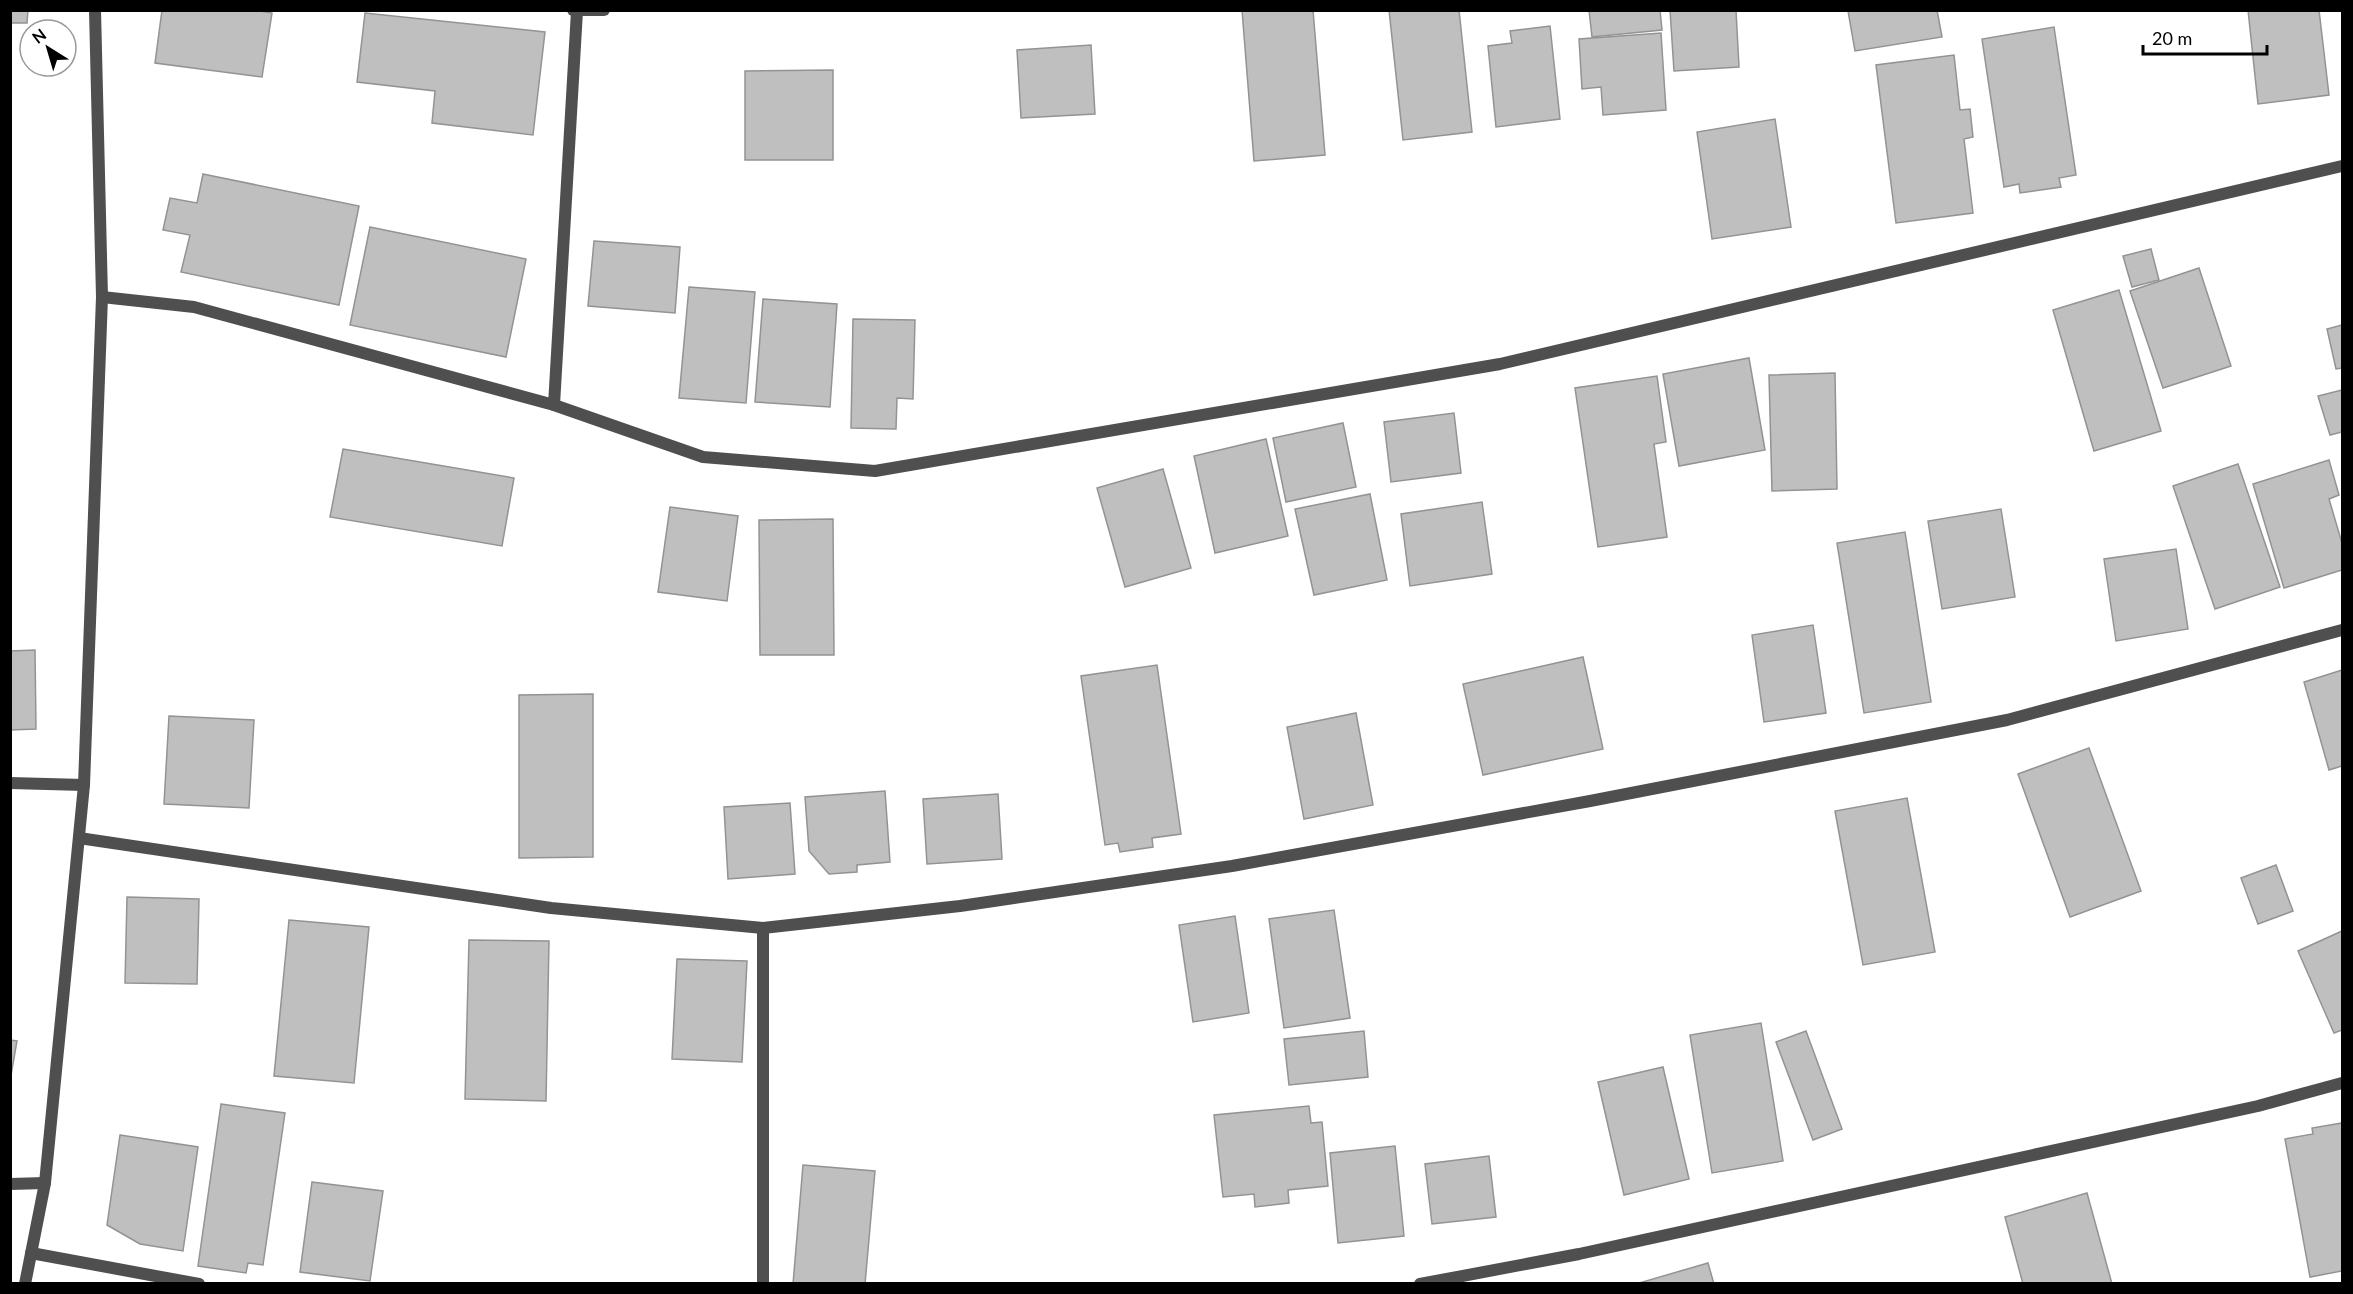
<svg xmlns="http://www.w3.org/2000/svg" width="2353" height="1294" viewBox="0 0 2353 1294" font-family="Lato,sans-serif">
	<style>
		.building { fill: #bfbfbf; stroke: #939393; stroke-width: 1.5 }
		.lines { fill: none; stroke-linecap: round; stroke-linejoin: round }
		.street { stroke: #4f4f4f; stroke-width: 12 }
	</style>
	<rect width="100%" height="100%" fill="#fff"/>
	<!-- building -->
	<g class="building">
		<polygon points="10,10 28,10 27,23 10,23"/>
		<polygon points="162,10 254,10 272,13 262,77 155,63"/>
		<polygon points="1242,10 1313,10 1325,155 1254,161"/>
		<polygon points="1389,10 1459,10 1472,132 1403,140"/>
		<polygon points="1589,10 1660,10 1662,30 1592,37"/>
		<polygon points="1670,10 1736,10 1739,67 1674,71"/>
		<polygon points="1937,10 1942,37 1855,51 1848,11"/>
		<polygon points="2248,10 2319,10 2329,95 2258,104"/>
		<polygon points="365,13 545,32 533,135 432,123 435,91 357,82"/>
		<polygon points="1550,26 1560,119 1496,127 1488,46 1512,43 1510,31"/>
		<polygon points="2054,27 2076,175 2059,178 2061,187 2020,193 2019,184 2004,187 1982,39"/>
		<polygon points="1661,33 1666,110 1603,115 1601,87 1582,89 1579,39"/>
		<polygon points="1091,45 1095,114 1021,118 1017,50"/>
		<polygon points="1954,55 1960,110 1970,109 1973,137 1964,139 1973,213 1896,223 1876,65"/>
		<polygon points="833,70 833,160 745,160 745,71"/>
		<polygon points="1775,119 1791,227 1712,239 1697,132"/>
		<polygon points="203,174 359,206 339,305 181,272 190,235 163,230 170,198 197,203"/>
		<polygon points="370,227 526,259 506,357 350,325"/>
		<polygon points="594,241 680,247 675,313 588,306"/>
		<polygon points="2151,249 2159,280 2132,287 2123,256"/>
		<polygon points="2199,268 2231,366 2163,388 2130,291"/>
		<polygon points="689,287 755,292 746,403 679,398"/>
		<polygon points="2119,290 2161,431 2094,451 2053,310"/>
		<polygon points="763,299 837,304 830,407 755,402"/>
		<polygon points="853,319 915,320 913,399 897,398 896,429 851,428"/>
		<polygon points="2342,325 2342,368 2336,369 2327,329"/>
		<polygon points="1749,358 1765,450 1679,466 1663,374"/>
		<polygon points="1835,373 1837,489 1772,491 1769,375"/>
		<polygon points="1657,376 1666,442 1654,444 1667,537 1598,547 1575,388"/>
		<polygon points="2342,390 2342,432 2330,435 2318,396"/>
		<polygon points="1454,413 1461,473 1391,482 1384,422"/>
		<polygon points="1343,423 1356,487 1286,502 1273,438"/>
		<polygon points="1266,439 1288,536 1215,553 1194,456"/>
		<polygon points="343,449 514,478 502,546 330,517"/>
		<polygon points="2329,460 2339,495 2329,499 2342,543 2342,570 2284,588 2253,484"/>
		<polygon points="2238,464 2280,587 2215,609 2173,486"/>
		<polygon points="1163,469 1191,568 1125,587 1097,488"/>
		<polygon points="1370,494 1387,580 1314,595 1295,509"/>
		<polygon points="1482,502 1492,574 1410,586 1401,514"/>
		<polygon points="670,507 738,516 727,601 658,592"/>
		<polygon points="2001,509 2015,597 1942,609 1928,521"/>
		<polygon points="833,519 834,655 760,655 759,520"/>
		<polygon points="1905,532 1931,702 1864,713 1837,543"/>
		<polygon points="2176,549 2188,629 2116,641 2104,559"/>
		<polygon points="1813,625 1826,713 1764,722 1752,635"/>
		<polygon points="35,650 36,729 10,730 10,651"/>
		<polygon points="1583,657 1603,749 1483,775 1463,684"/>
		<polygon points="1157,665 1181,834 1152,838 1153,847 1120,852 1118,843 1105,845 1081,676"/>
		<polygon points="2342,670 2342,766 2329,770 2304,682"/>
		<polygon points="593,694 593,857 519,858 519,695"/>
		<polygon points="1356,713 1373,805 1304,819 1287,727"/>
		<polygon points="169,716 254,720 249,808 164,804"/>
		<polygon points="2089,748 2141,891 2070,917 2018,774"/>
		<polygon points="885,791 890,862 857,865 857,872 829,874 809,851 805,797"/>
		<polygon points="998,794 1002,859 927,864 923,799"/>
		<polygon points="1907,798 1935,952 1863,965 1835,811"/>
		<polygon points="790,803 795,874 728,879 724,807"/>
		<polygon points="2276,865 2293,911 2258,924 2241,878"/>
		<polygon points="127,897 199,899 197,984 125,983"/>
		<polygon points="1334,910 1350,1018 1284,1028 1269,919"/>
		<polygon points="1235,916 1249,1013 1193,1022 1179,925"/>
		<polygon points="289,920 369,927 354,1083 274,1076"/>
		<polygon points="2342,931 2342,1030 2334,1033 2298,951"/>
		<polygon points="469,940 549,941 546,1101 465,1099"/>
		<polygon points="677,959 747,961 742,1062 672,1059"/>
		<polygon points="1761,1023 1783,1161 1712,1173 1690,1035"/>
		<polygon points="1364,1031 1368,1077 1289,1085 1284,1039"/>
		<polygon points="1806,1031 1842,1129 1813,1140 1776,1042"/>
		<polygon points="10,1040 17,1041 10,1081"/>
		<polygon points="1663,1067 1689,1179 1624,1195 1598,1082"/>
		<polygon points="221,1104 285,1113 263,1265 248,1263 246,1273 198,1266"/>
		<polygon points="1309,1106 1311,1123 1322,1122 1328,1186 1288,1190 1289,1203 1255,1207 1254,1194 1223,1197 1214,1115"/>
		<polygon points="2342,1123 2342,1271 2310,1277 2285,1139 2313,1134 2312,1128"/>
		<polygon points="120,1135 198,1147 183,1251 140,1244 107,1225"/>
		<polygon points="1395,1146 1404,1236 1338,1243 1330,1153"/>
		<polygon points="1489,1156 1496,1217 1432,1224 1425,1164"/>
		<polygon points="803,1165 875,1171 865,1284 793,1284"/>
		<polygon points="312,1182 383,1191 370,1281 300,1272"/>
		<polygon points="2087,1193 2112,1284 2023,1284 2005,1217"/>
		<polygon points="1708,1263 1714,1284 1639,1284 1639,1283"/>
	</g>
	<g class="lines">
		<!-- street -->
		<g class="street">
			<polyline points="573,10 604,10"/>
			<polyline points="102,297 194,307 554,405 703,457 875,471 1500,364 2342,166"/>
			<polyline points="554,405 577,11"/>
			<polyline points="10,783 84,785"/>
			<polyline points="79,838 551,908 763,928 960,906 1232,866 1590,801 2007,720 2342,630"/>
			<polyline points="763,928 763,1284"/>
			<polyline points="10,1184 45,1183"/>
			<polyline points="31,1253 199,1284"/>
			<polyline points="25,1284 45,1183 84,785 102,297 95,10"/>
			<polyline points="1420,1284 1579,1254 2258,1106 2342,1083"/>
		</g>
	</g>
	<!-- border -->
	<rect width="2353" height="1294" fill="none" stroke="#000000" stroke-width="24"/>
	<!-- north arrow -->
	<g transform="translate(48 48) rotate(323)"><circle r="28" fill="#ffffff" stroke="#999999" stroke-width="1.5"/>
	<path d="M0-4.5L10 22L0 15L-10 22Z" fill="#000000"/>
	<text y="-9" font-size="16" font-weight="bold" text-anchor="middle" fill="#000000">N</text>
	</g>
	<!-- scale -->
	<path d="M2143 45v9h124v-9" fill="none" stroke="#000000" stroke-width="3"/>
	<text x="2152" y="45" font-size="18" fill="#000000" stroke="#ffffff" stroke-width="4.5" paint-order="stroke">20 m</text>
</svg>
